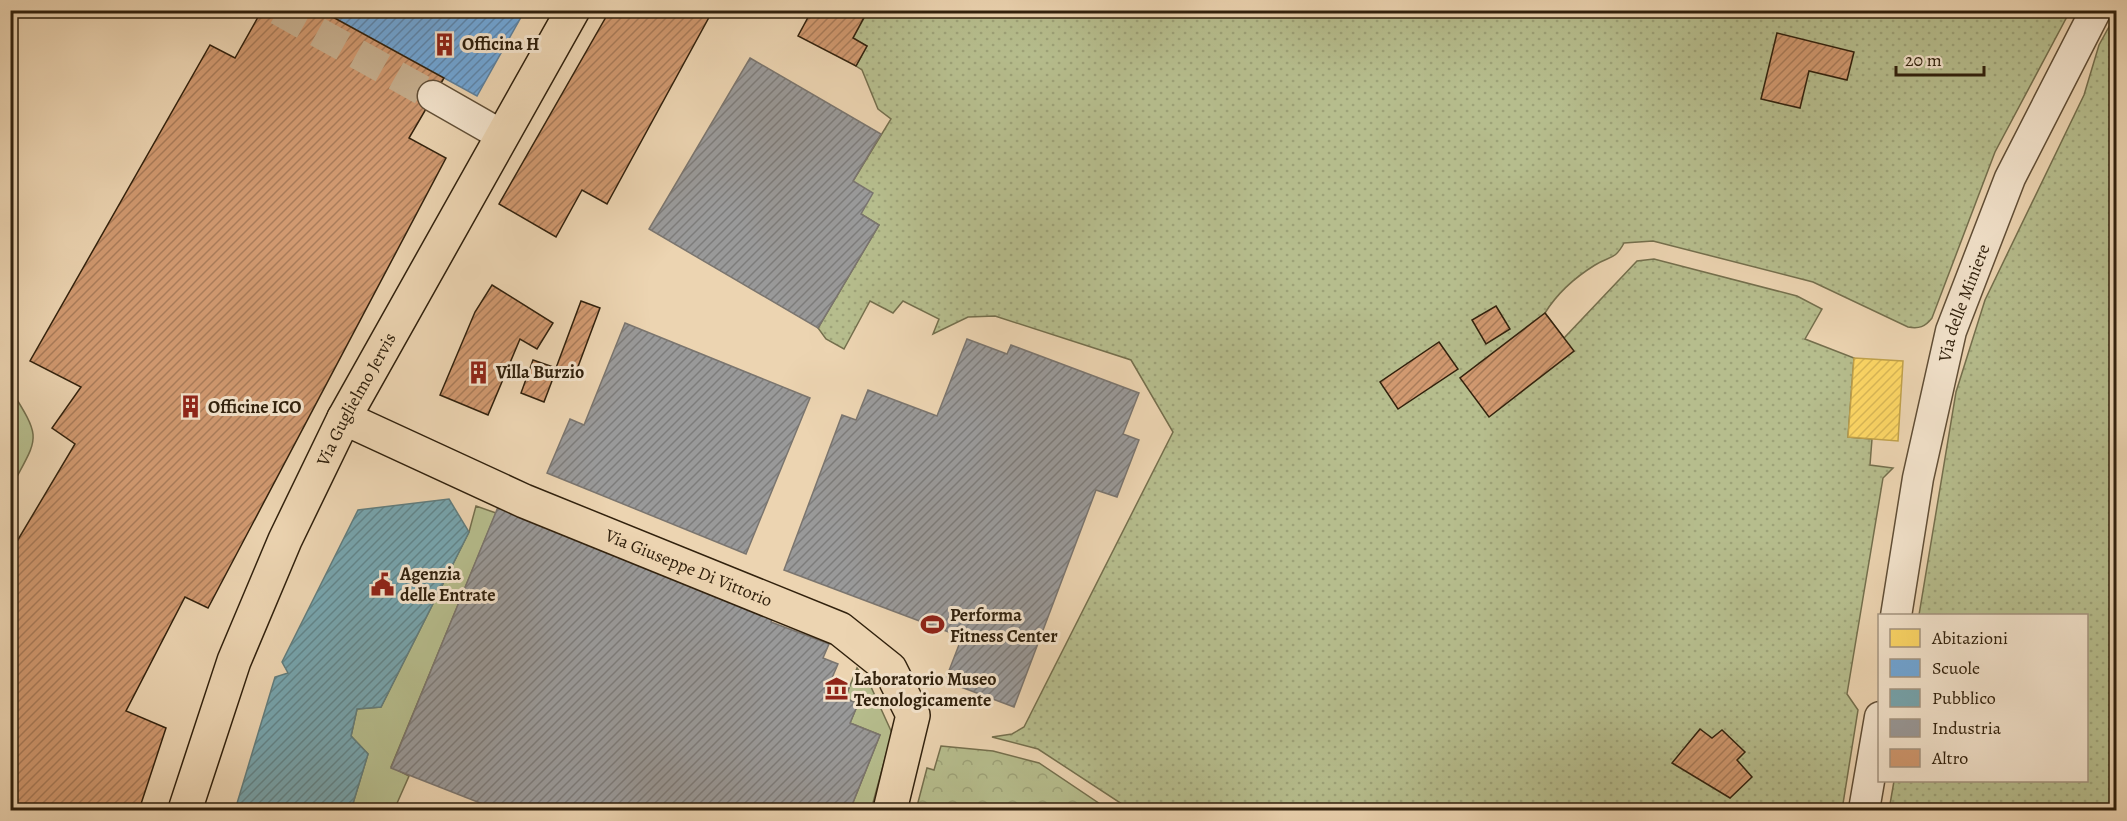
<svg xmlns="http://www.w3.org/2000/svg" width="2127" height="821" viewBox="0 0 2127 821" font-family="Alegreya,serif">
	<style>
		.grass { fill: #b6bd8d; stroke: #746f4d; stroke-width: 1.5 }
		.forest { fill: url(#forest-crowns); stroke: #746f4d; stroke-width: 1.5 }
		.garden { fill: url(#garden-dots); stroke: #746f4d; stroke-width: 1.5 }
		.homes { fill: url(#homes-hatch); stroke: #c1a24b; stroke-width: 1.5 }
		.schools { fill: url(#schools-hatch); stroke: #5c809e; stroke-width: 1.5 }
		.public { fill: url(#public-hatch); stroke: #617d7e; stroke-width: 1.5 }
		.industry { fill: url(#industry-hatch); stroke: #7a756f; stroke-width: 1.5 }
		.building { fill: url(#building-hatch); stroke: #31210d; stroke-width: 1.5 }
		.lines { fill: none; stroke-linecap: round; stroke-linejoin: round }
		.minor-tunnel { stroke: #c7b090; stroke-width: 30; stroke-dasharray: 30 15; stroke-linecap: butt }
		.minor-casing { stroke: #604e36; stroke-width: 33 }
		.major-casing { stroke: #31210d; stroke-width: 36 }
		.minor { stroke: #f3e3cc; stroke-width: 30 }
		.major { stroke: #ecd4b1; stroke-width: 33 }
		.labels { text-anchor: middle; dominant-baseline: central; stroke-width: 6; stroke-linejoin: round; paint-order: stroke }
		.poi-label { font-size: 18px; font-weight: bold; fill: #31210d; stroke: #f3e3cc; text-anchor: start }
		.street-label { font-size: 18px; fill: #31210d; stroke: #f3e3cc }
	</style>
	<defs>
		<pattern id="forest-crowns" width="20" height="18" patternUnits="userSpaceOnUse" patternTransform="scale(1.5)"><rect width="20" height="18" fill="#b6bd8d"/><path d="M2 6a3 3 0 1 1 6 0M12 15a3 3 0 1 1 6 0" fill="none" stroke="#9da278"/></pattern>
		<pattern id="garden-dots" width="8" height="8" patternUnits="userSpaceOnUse" patternTransform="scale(1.5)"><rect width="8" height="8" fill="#b6bd8d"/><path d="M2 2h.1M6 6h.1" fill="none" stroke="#9da278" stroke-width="1.8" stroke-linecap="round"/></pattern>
		<pattern id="homes-hatch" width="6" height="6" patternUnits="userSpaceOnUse" patternTransform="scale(1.5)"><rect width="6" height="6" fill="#ffd966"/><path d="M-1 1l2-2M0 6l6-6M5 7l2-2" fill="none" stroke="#dbba57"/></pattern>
		<pattern id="schools-hatch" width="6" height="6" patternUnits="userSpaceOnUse" patternTransform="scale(1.5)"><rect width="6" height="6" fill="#6fa8dc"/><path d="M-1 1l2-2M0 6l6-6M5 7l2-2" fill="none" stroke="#5c88b1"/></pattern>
		<pattern id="public-hatch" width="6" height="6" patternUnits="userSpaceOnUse" patternTransform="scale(1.5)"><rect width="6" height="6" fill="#76a5af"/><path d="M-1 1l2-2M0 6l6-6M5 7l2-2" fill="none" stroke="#61868d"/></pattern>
		<pattern id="industry-hatch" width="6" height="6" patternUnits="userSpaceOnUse" patternTransform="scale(1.5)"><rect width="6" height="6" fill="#999"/><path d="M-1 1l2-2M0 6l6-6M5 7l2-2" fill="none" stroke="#7d7c7b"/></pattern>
		<pattern id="building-hatch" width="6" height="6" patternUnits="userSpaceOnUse" patternTransform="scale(1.5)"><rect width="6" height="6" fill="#d19970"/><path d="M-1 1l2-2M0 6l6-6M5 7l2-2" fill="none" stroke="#aa7c5a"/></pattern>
	</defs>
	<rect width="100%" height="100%" fill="#ecd4b1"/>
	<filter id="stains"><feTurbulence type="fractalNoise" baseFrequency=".00333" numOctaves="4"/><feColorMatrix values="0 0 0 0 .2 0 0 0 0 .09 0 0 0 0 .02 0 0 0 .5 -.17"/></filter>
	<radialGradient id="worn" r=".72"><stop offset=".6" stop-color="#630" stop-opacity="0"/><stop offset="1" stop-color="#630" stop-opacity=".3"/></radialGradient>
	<!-- grass -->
	<g class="grass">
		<path d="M11,390c32,51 27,46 0,98z"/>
		<polygon points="476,506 496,513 391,767 409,776 394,810 351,810 368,754 351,736 357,709 381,707 469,532"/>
		<polygon points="857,668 871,687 892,733 871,810 850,810 880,735 850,723 858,704 845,698"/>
	</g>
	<!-- forest -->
	<polygon class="forest" points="941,746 993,751 1039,763 1109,810 916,810 927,768 934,770"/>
	<!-- garden -->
	<g class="garden">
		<path d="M868,11h1202l-75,141 -63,166c-7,9 -13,11 -24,9l-95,-45 -160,-41 -29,2c-9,17 -14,13 -29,22 -21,13 -37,27 -50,48l19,25 73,-77 17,-2 143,37 25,13 -17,30 49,19 -6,79 24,2 -2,26 23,3 -10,10 -36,216 11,16 -16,100h-711l-93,-61 -46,-12 20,-3 12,-7 149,-295 -42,-72 -136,-44 -27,1 -35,17 6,-15 -36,-18 -10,12 -23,-12 -26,48 -18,-10 -8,-11 61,-103 -18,-11 -8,-33 38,-62 -13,-10 -16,-39 -6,-4 11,-20 -14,-8z"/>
		<polygon points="2116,14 2116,810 1889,810 1894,781 2086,780 2086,616 1919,615 1956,392 1985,300 2084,95 2099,45"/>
	</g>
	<!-- homes -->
	<polygon class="homes" points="1854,358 1903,361 1898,441 1848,437"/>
	<!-- schools -->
	<polygon class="schools" points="320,10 525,10 477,96"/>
	<!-- public -->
	<polygon class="public" points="449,499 469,532 381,707 357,709 351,736 368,754 351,810 235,810 275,677 288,673 282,662 358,510"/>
	<!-- industry -->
	<g class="industry">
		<polygon points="750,58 881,134 853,181 873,193 861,214 879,225 818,328 649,229"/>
		<polygon points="625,323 810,398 746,554 547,473 570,419 584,425"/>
		<polygon points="967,339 1007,354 1011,345 1139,393 1123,434 1139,440 1117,497 1096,490 1014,707 945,681 962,637 784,570 842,415 856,420 868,390 937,416"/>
		<polygon points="498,507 774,615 771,622 829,644 823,658 838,664 832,678 850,685 845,698 858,704 850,723 880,735 850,810 498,810 391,768"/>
	</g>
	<!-- building -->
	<g class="building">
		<polygon points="262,10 320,10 444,78 409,138 446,158 208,608 185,597 126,711 166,728 139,810 10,810 10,553 75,444 52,428 81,387 30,361 210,45 235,58"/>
		<polygon points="610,10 713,10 607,204 582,190 556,237 499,204"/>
		<polygon points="812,10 868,10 853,38 867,46 856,66 798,36"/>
		<polygon points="1777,33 1854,52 1847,80 1809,71 1800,108 1761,99"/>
		<polygon points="492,285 553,323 537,349 520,339 488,415 440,395 475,312"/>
		<polygon points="581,301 600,308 573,380 555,373 544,402 521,393 533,360 556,368"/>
		<polygon points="1496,306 1510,329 1486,344 1472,320"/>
		<polygon points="1545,313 1574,351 1489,417 1460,378"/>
		<polygon points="1439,342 1458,369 1398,409 1380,382"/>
		<polygon points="1700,729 1712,738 1722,730 1745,752 1737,760 1752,777 1730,798 1672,763"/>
	</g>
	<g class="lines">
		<!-- minor-tunnel -->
		<polyline class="minor-tunnel" points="278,10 433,96"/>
		<defs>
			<g id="minor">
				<polyline points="433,96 503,136"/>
				<path id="s1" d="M1896,616l22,-138 33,-147 59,-153 86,-168"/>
				<polyline points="1864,810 1880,717"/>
			</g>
			<g id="major">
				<path id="s2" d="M344,418l180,83 316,128 50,40 23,46 -23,95"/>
				<path id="s3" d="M185,810l49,-149 51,-121 59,-122 229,-408"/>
			</g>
		</defs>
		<!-- minor casing -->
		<use href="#minor" class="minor-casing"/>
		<!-- major casing -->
		<use href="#major" class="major-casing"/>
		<!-- minor -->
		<use href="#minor" class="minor"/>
		<!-- major -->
		<use href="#major" class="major"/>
	</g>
	<!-- icons -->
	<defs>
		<symbol id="building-bare" viewBox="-9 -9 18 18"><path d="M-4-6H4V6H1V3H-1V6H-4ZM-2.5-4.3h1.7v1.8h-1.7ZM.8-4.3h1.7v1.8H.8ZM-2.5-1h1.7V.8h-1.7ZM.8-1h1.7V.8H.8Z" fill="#8f2418" stroke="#f3e3cc" stroke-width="2.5" paint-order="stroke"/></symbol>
		<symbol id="civic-bare" viewBox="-9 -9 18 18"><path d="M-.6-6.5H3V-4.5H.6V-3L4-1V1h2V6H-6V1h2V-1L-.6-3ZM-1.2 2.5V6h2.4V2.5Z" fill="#8f2418" stroke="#f3e3cc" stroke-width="2.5" paint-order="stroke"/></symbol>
		<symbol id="stadium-bare" viewBox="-9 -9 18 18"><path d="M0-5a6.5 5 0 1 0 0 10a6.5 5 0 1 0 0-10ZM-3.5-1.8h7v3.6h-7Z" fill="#8f2418" stroke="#f3e3cc" stroke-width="2.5" paint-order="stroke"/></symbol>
		<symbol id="museum-bare" viewBox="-9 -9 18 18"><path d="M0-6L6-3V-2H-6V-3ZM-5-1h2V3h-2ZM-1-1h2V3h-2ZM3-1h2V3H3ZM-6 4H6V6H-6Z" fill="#8f2418" stroke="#f3e3cc" stroke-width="2.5" paint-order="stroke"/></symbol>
	</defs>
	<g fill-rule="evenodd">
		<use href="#building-bare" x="428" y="28" width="33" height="33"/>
		<use href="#building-bare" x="462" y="356" width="33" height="33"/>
		<use href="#building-bare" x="174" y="390" width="33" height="33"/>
		<use href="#civic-bare" x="366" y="568" width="33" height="33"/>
		<use href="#stadium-bare" x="916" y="608" width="33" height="33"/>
		<use href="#museum-bare" x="820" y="672" width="33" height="33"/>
	</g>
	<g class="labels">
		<!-- poi labels -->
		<g class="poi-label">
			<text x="462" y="44">Officina H</text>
			<text x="496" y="372">Villa Burzio</text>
			<text x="208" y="407">Officine ICO</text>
			<text x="400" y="574">Agenzia<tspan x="400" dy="21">delle Entrate</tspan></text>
			<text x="950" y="615">Performa<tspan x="950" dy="21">Fitness Center</tspan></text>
			<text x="854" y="679">Laboratorio Museo<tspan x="854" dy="21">Tecnologicamente</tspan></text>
		</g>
		<!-- street labels -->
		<g class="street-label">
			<text stroke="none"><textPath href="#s1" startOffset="321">Via delle Miniere</textPath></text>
			<text stroke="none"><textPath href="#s3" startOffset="446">Via Guglielmo Jervis</textPath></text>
			<text stroke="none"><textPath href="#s2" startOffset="376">Via Giuseppe Di Vittorio</textPath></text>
		</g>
	</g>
	<!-- margin -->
	<rect width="2127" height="821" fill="none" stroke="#ecd4b1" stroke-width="36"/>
	<rect x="12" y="12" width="2103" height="797" fill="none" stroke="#31210d" stroke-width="3"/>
	<rect x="18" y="18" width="2091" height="785" fill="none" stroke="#31210d" stroke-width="1.5"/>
	<!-- legend -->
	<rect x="1878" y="614" width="210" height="168" fill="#f3e3cc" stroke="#a59580" stroke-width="1.5"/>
	<rect x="1890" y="629" width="30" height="18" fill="#ffd966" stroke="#a59580" stroke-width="1.5"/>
	<text x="1932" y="644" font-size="18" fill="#31210d">Abitazioni</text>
	<rect x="1890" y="659" width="30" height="18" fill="#6fa8dc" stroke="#a59580" stroke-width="1.5"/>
	<text x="1932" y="674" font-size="18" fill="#31210d">Scuole</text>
	<rect x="1890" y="689" width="30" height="18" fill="#76a5af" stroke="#a59580" stroke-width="1.5"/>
	<text x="1932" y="704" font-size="18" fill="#31210d">Pubblico</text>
	<rect x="1890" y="719" width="30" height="18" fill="#999999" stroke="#a59580" stroke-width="1.5"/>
	<text x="1932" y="734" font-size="18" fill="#31210d">Industria</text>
	<rect x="1890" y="749" width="30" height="18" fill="#d19970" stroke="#a59580" stroke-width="1.5"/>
	<text x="1932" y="764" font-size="18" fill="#31210d">Altro</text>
	<!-- scale -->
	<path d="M1896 66v9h88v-9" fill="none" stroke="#31210d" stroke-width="3"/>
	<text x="1905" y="66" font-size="18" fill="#31210d" stroke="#f3e3cc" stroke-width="4.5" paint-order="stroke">20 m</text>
	<rect width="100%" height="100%" filter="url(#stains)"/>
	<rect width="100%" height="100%" fill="url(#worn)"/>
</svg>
